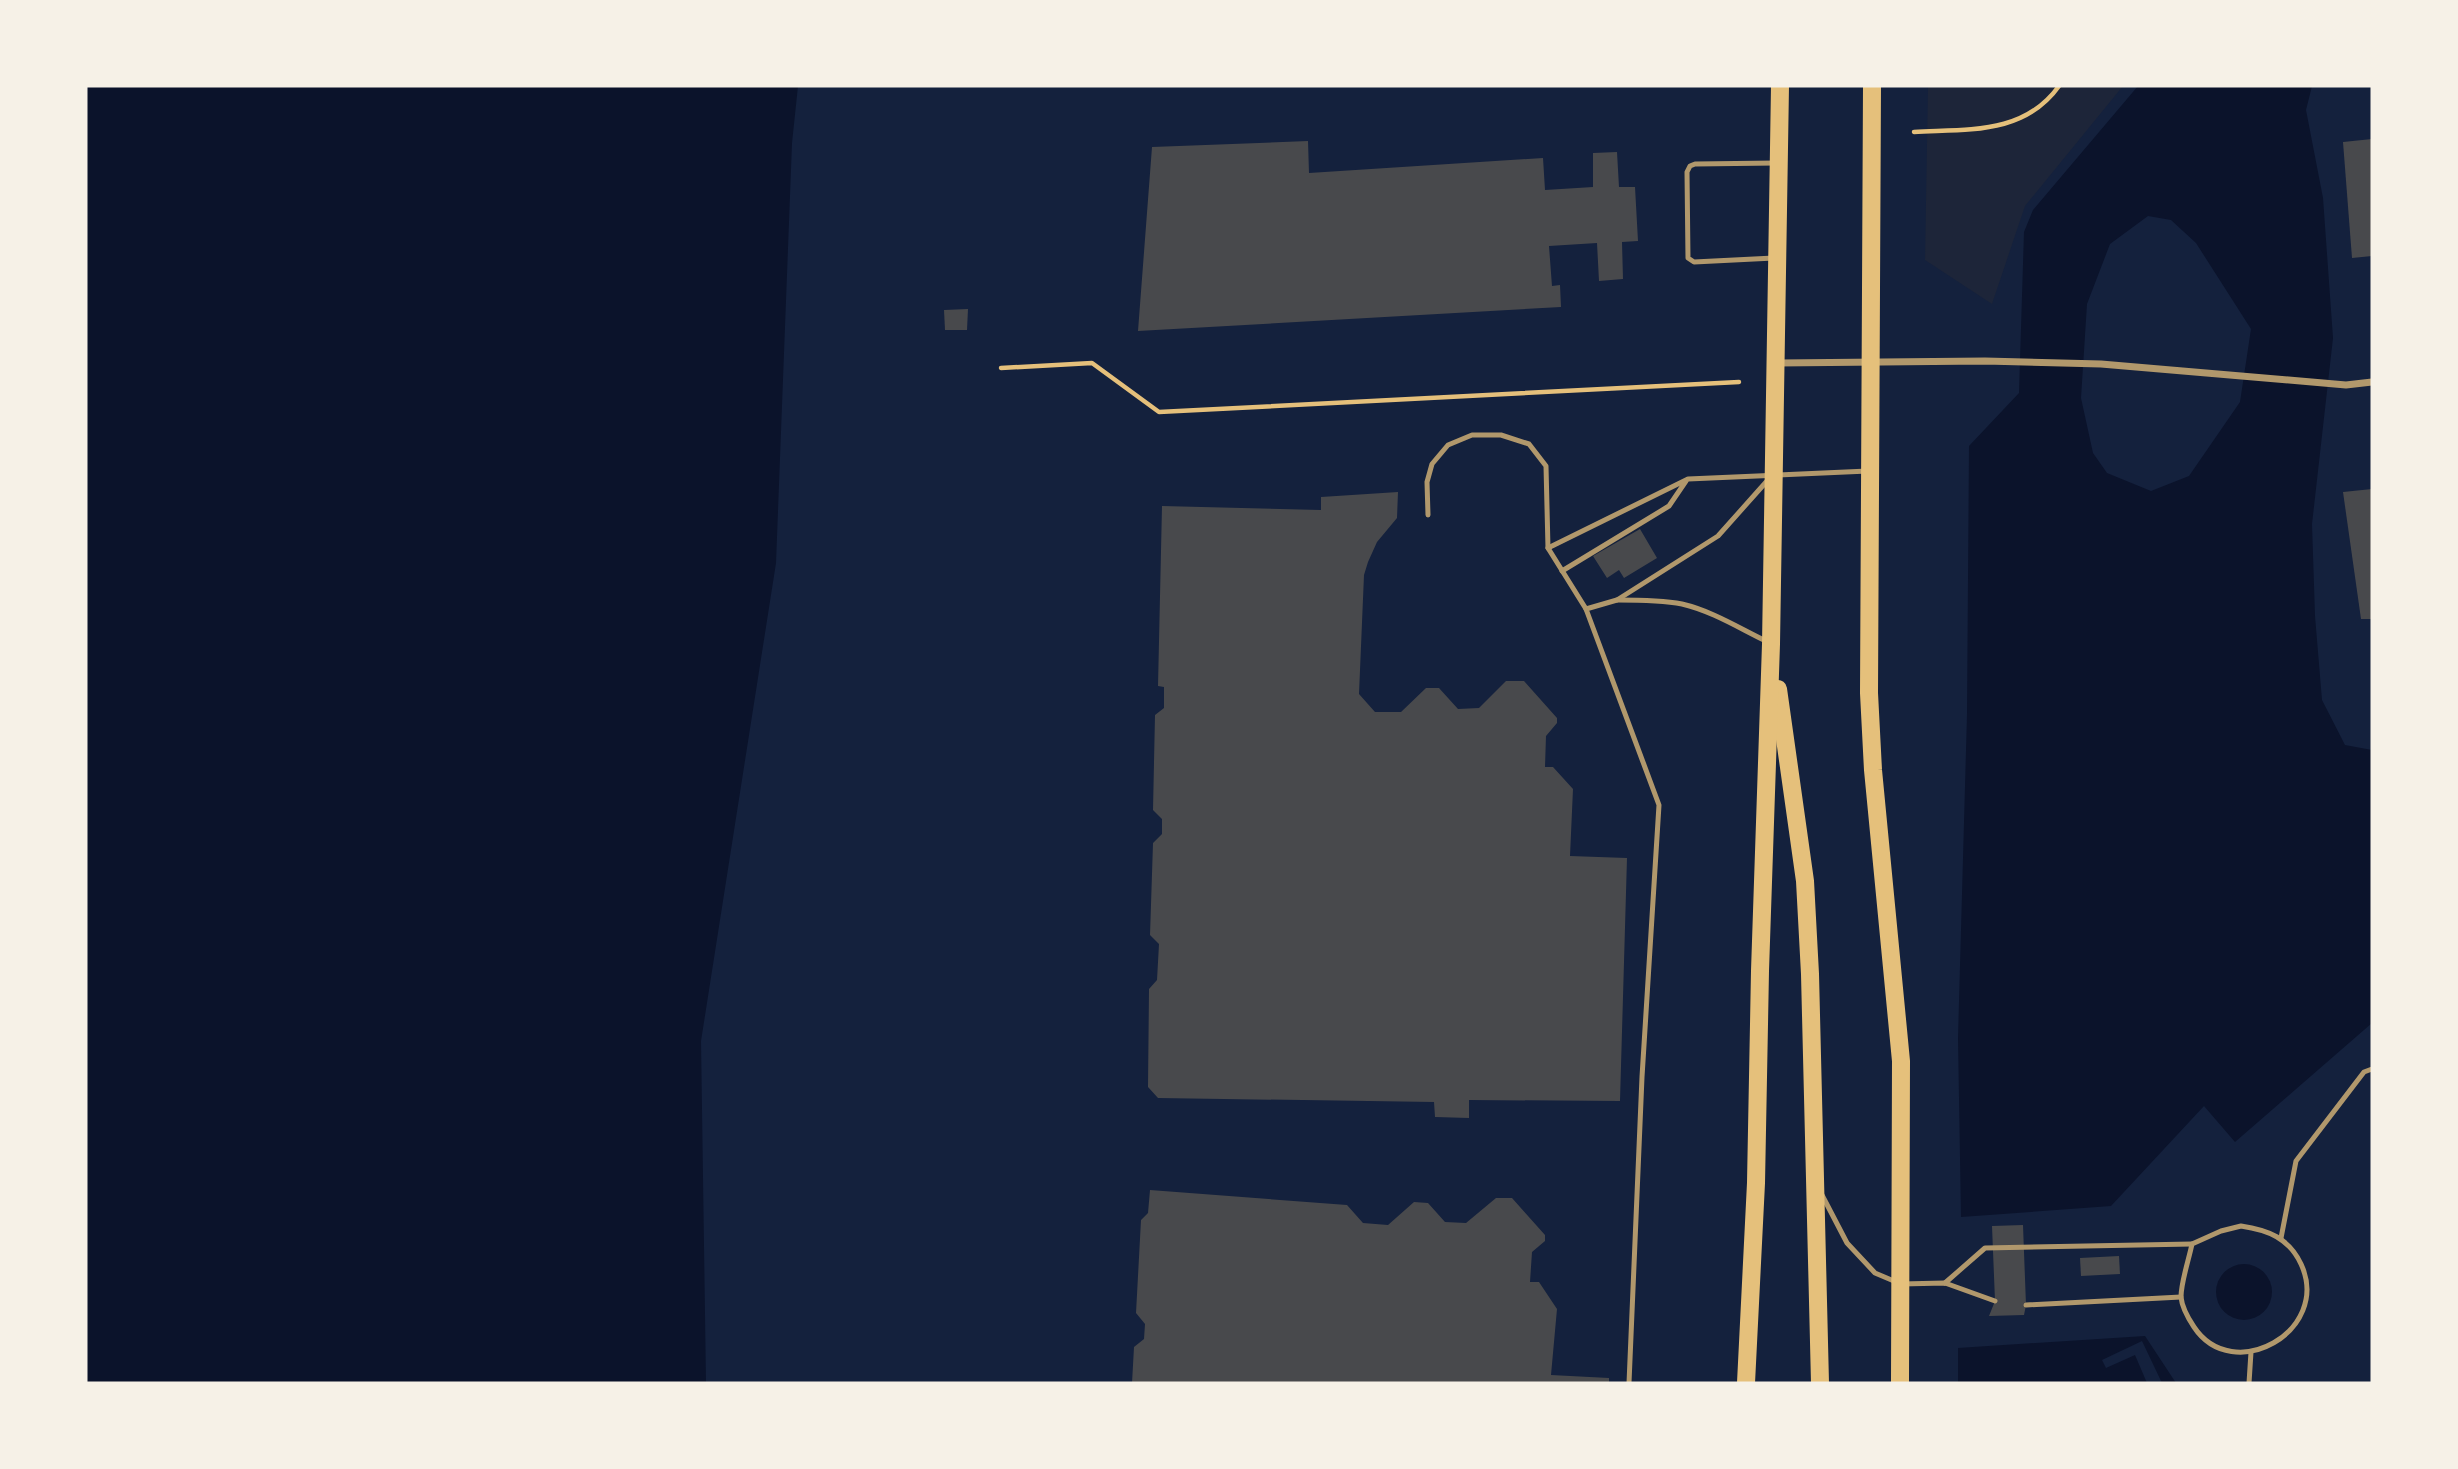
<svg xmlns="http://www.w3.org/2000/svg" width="2458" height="1469" viewBox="0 0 2458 1469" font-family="Karla,sans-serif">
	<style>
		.green { fill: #1d2539 }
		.water { fill: #0b132b; fill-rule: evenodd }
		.pier { fill: #14213d }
		.building { fill: #48494c }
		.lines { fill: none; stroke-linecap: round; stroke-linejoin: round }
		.path { stroke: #e5c07b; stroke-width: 4.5 }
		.service { stroke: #b1986c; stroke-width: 5 }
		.minor { stroke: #b1986c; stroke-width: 7 }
		.primary { stroke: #e5c07b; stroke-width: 18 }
	</style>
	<rect width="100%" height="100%" fill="#14213d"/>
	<!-- green -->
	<polygon class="green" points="1928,86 2123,86 2025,206 1992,304 1925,260"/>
	<!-- water -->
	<g class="water">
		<polygon points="86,86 798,86 792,143 776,563 701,1041 706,1383 86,1383"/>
		<path d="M2138,86h174l-6,24 17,88 10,140 -21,186 3,92 7,84 23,45 27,5v273l-137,119 -31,-36 -93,100 -150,11 -3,-179 9,-323 2,-269 50,-53 5,-161 9,-22zM2148,216l23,4 25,23 55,86 -11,73 -51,74 -38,15 -44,-18 -14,-20 -12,-55 6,-94 23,-60z"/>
		<circle cx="2244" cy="1292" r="28"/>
		<polygon points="2145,1336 2176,1383 1958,1383 1958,1348"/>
	</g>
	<!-- pier -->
	<polygon class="pier" points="2142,1341 2162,1383 2147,1383 2135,1355 2106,1368 2102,1360"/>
	<!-- building -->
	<g class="building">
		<polygon points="2372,139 2372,256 2352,258 2343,142"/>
		<polygon points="1308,141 1309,173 1543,158 1545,190 1593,187 1593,153 1617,152 1619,187 1635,187 1638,241 1622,242 1623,279 1599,281 1597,243 1549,246 1552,286 1560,285 1561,307 1138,331 1152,147"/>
		<polygon points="968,309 967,330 945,330 944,310"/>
		<polygon points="2372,489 2372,619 2361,619 2343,492"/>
		<polygon points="1398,492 1397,518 1377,542 1368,562 1364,575 1359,694 1375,712 1401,712 1426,688 1439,688 1458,709 1479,708 1506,681 1524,681 1557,718 1557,723 1546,736 1545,767 1553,767 1573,789 1570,856 1627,858 1620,1101 1469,1100 1469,1118 1435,1117 1434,1102 1158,1098 1148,1087 1149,989 1157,980 1159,944 1150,935 1153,843 1162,834 1162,819 1153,810 1155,715 1164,708 1164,687 1158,686 1162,506 1321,510 1321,497"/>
		<polygon points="1640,529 1657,558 1624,578 1619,570 1607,578 1593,556"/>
		<polygon points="1150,1190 1347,1205 1363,1223 1388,1225 1414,1202 1428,1203 1445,1222 1466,1223 1496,1198 1512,1198 1545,1235 1545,1241 1532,1252 1530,1282 1539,1282 1557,1309 1551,1375 1609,1378 1609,1383 1132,1383 1134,1347 1144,1339 1145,1324 1136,1313 1141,1220 1148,1213"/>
		<polygon points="2023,1225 2026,1305 2024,1315 1989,1316 1995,1301 1992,1226"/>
		<polygon points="2119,1256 2120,1274 2081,1276 2080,1258"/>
	</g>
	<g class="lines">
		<!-- path -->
		<g class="path">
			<path d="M1914,132c54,-3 110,3 145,-46"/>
			<polyline points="1001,368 1092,363 1159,412 1739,382"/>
		</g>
		<!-- service -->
		<g class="service">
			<polyline points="1774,258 1694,262 1688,258 1687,172 1690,166 1695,164 1776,163"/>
			<polyline points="1428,515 1427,482 1432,464 1448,445 1472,435 1501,435 1529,444 1546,466 1548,548 1586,609 1659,805 1642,1077 1629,1383"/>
			<polyline points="1548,548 1688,479 1868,471"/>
			<polyline points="1562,571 1669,506 1686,481"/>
			<path d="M1617,600c21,0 44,0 65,4 30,7 57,24 84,37"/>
			<polyline points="1586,609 1617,600 1718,536 1767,481"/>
			<polyline points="1822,1195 1847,1243 1875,1273 1901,1284 1945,1283 1995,1301"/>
			<path d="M2241,1226c27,4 48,12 60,38 31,67 -68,122 -107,63 -6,-9 -12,-19 -13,-30 0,-15 8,-38 11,-53l29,-13z"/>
			<polyline points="2281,1238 2296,1161 2364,1072 2372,1069"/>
			<polyline points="1945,1283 1985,1248 2192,1244"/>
			<polyline points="2026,1305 2181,1297"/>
			<polyline points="2249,1383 2251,1352"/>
		</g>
		<!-- minor -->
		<polyline class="minor" points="1777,363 1985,361 2101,364 2346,385 2372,382"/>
		<!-- primary -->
		<g class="primary">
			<polyline points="1872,86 1869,693 1873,770 1901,1061 1900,1383"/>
			<polyline points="1778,689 1805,881 1810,974 1820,1383"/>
			<polyline points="1746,1383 1756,1183 1760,971 1771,644 1780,86"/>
		</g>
	</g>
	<!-- border -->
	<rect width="2458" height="1469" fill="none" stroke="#f6f1e7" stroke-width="175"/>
</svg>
